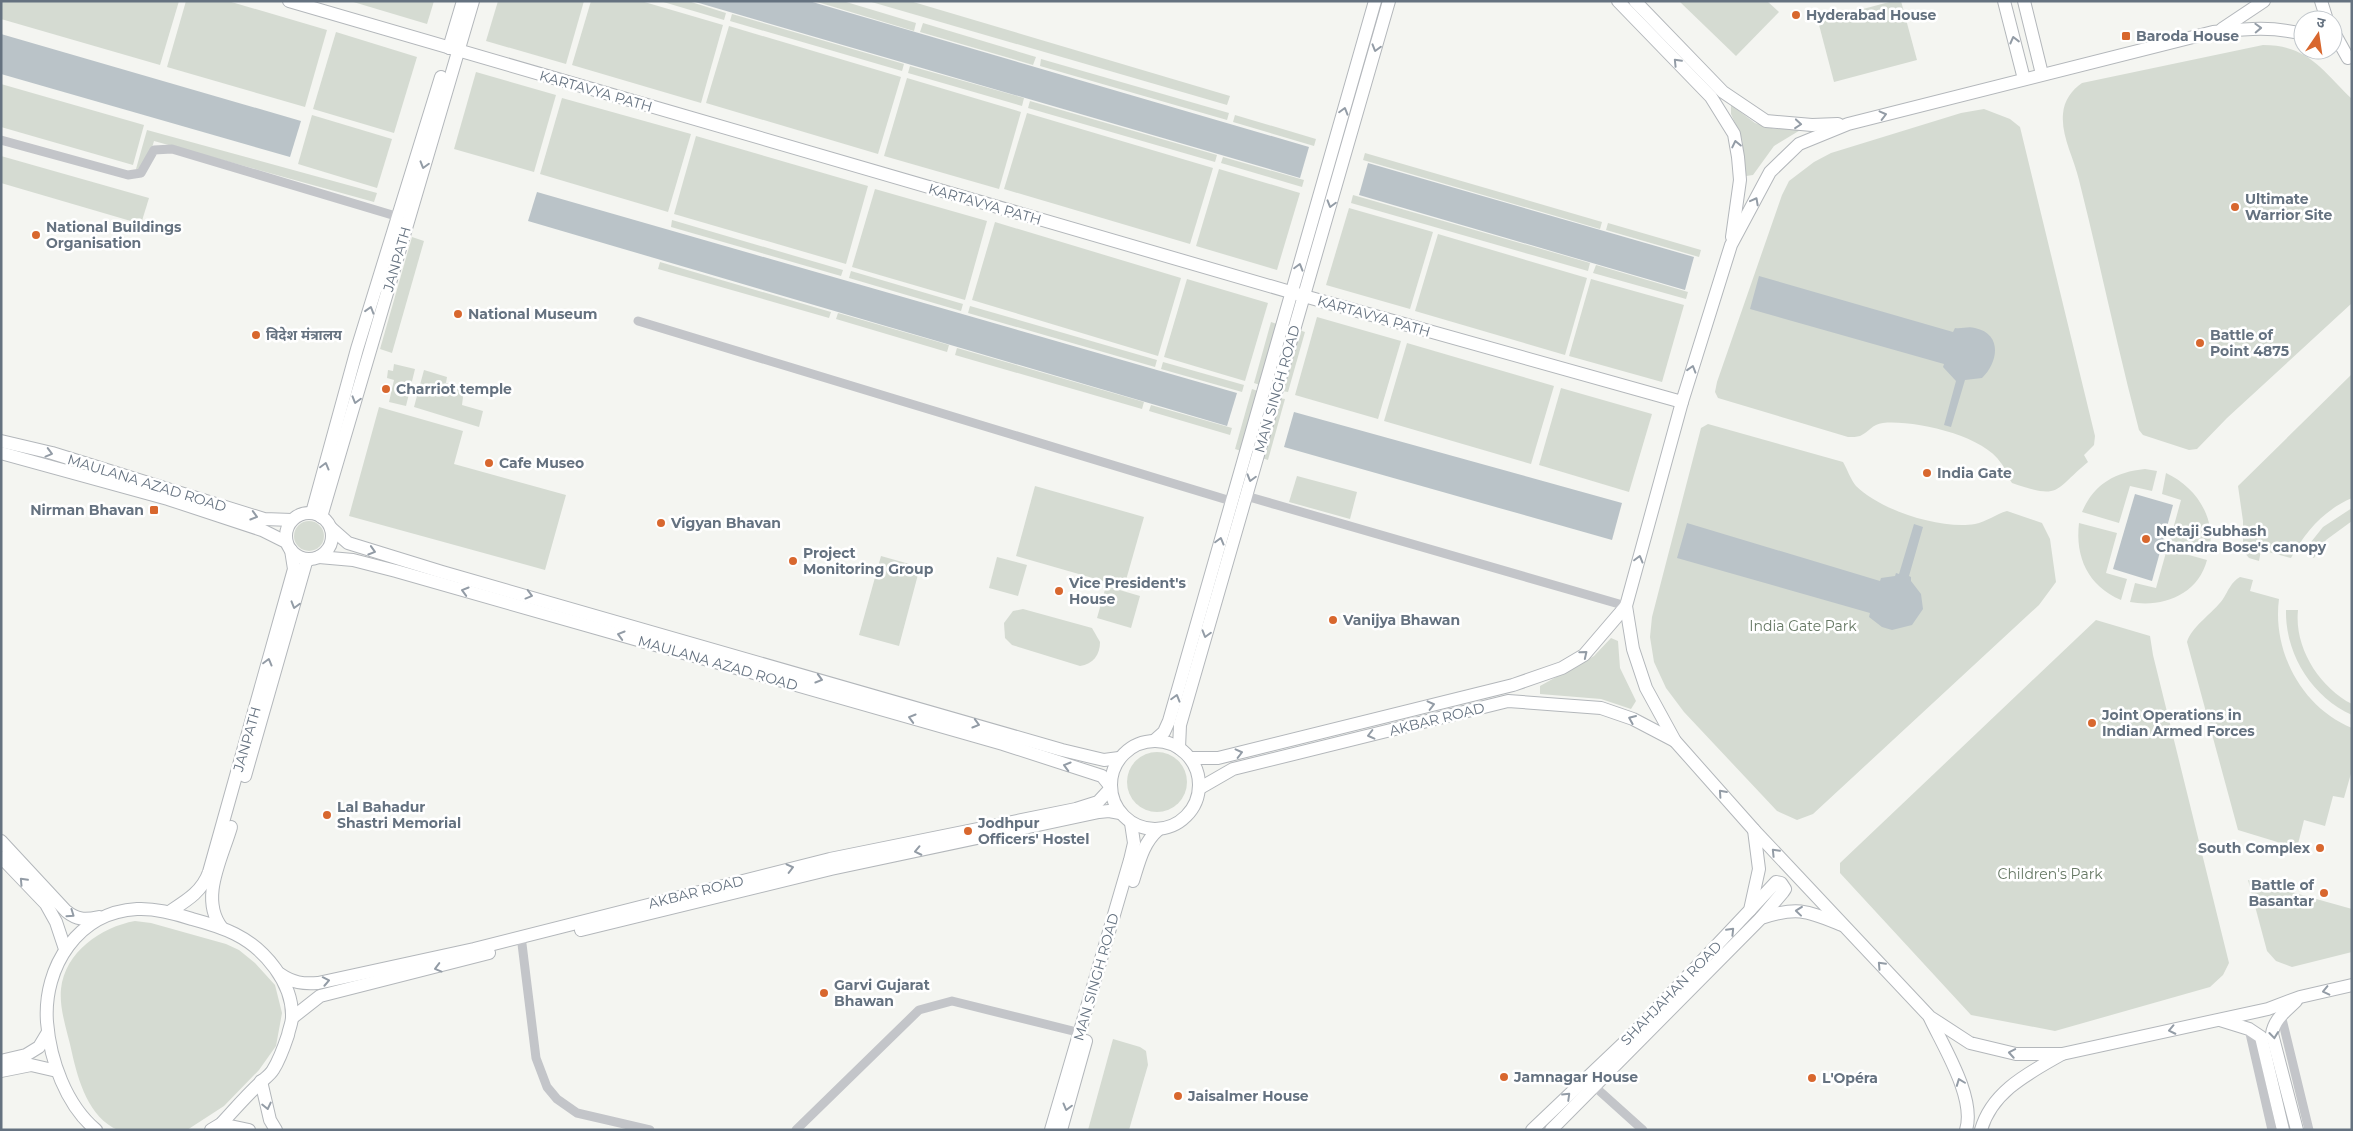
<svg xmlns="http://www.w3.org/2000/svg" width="2353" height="1131" viewBox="0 0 2353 1131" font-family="Montserrat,'Noto Sans Devanagari',sans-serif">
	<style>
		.green { fill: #d5dbd2 }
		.water { fill: #bac3c8 }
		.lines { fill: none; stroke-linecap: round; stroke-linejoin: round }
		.secondary-casing { stroke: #b3b7bb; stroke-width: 14 }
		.street { stroke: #c3c5c9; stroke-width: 9 }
		.secondary { stroke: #fff; stroke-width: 12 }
		.oneway { stroke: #939ca6 }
		.poi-dot { fill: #d8672e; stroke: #fff; stroke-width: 2 }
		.labels { text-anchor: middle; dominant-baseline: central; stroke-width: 5; stroke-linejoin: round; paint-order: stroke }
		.poi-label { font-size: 14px; font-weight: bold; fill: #657280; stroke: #fff; text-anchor: start }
		.street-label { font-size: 14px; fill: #657280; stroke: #fff }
		.park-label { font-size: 14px; fill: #667864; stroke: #fff }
	</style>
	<rect width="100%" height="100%" fill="#f4f5f1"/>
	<!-- green -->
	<g class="green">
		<polygon points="1,1 179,1 160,65 1,19"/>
		<polygon points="186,1 228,1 327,30 305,107 167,67"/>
		<polygon points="350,1 434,1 427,24"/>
		<polygon points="498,1 584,1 566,64 486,41"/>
		<polygon points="591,1 641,1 723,25 701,103 572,65"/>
		<polygon points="660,1 688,1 726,13 724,20"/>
		<polygon points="814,1 843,1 916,23 914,31"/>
		<polygon points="868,1 910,1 1230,96 1227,105"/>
		<polygon points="1679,1 1767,1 1779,12 1736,56"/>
		<polygon points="1893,1 1901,1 1917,60 1834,82 1818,21"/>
		<polygon points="732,14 904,64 902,71 730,21"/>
		<polygon points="923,23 1036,57 1033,65 920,32"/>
		<polygon points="729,26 901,77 878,154 706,103"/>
		<polygon points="336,32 417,57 394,133 313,109"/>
		<path d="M2263,45c45,0 59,25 89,54v204l-125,115 -30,31 -8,1 -46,-15 -4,-5c-22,-83 -39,-167 -60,-250 -5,-22 -18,-44 -16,-66 1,-14 9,-24 19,-31z"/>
		<polygon points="1041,59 1229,113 1227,120 1040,66"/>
		<polygon points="910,66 1024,98 1022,106 908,73"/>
		<polygon points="476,72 556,95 534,172 454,149"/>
		<polygon points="907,78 1021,112 999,189 884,156"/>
		<polygon points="1,84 144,125 133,165 1,127"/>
		<polygon points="562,98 691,134 668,212 540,174"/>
		<polygon points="1030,101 1217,155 1215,162 1028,108"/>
		<polygon points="1731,105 1755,123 1775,129 1802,129 1774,146 1753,175 1746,176 1742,139 1731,114"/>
		<path d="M1984,109l26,10 10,8 75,309 -1,9 -10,10 4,7c-35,29 -27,38 -76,21 -4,-6 -6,-14 -11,-20 -18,-28 -87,-43 -118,-40 -11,1 -14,9 -23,13 -3,1 -8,1 -12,1l-130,-39 -3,-6 2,-10 65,-187 7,-14 25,-19 17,-9 130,-40z"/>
		<polygon points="1027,113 1213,168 1190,244 1004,189"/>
		<polygon points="312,115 392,139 377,188 298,164"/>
		<polygon points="1235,115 1316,139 1314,146 1233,122"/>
		<polygon points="147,130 377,193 374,202 154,141 145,172 136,169"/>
		<polygon points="696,136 868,186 846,264 674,214"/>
		<polygon points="1365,153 1602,222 1600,229 1363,160"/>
		<polygon points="1,156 149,198 141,224 1,183"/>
		<polygon points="1223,157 1304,180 1302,187 1221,163"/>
		<polygon points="1219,169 1300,193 1277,270 1196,246"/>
		<polygon points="875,189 987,221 965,300 852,267"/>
		<polygon points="1353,195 1590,263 1588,271 1351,203"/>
		<polygon points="1349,208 1433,232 1410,309 1326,285"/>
		<polygon points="672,220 843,270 841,276 671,227"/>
		<polygon points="995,222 1181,278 1158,356 972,300"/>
		<polygon points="1608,223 1701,250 1699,257 1606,230"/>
		<polygon points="1438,234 1587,278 1565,355 1415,311"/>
		<polygon points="412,237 424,241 392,353 380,349"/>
		<polygon points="660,262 831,312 829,318 658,269"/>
		<polygon points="1596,265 1688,292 1686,299 1593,273"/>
		<polygon points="851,271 963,304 961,311 849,278"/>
		<polygon points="1187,279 1268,303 1245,381 1164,357"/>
		<polygon points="1591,279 1684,305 1662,382 1569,356"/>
		<polygon points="970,306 1157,360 1155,367 968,313"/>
		<polygon points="838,313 949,345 947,352 836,319"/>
		<polygon points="1317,317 1401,341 1378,419 1295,395"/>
		<polygon points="1271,322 1277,324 1260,385 1254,383"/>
		<polygon points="1299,330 1305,332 1288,392 1282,391"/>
		<polygon points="1407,343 1554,386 1531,464 1384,421"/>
		<polygon points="957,348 1144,402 1142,409 955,355"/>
		<polygon points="1163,362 1244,385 1242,392 1161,369"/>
		<polygon points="394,364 415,369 406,406 389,402 394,380 387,378 388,370 393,371"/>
		<polygon points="424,370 447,377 446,383 464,389 462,405 483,411 479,427 414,407"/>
		<path d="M2352,374v124c-28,12 -47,34 -61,60l-30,-8 -2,11 -10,-3 -6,-7v-30l-5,-35z"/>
		<polygon points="1561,388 1652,414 1629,492 1539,465"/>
		<polygon points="1252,389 1258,391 1241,451 1235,449"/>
		<polygon points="1279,398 1285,399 1268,460 1262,458"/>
		<polygon points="1151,405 1232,428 1230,435 1149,411"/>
		<polygon points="379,407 463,431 454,464 566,495 545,570 349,516"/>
		<path d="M1708,424l135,38c4,7 8,18 13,24 24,24 85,44 119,38 11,-2 21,-10 32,-13l35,12 8,16 6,43 -17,23 -226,209 -16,6 -20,-9 -93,-99 -18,-24 -12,-26 -4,-25 2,-20 49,-189z"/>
		<path d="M2145,469l12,2 -5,20 -22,-5 -11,37 -37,-11c12,-28 33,-40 63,-43z"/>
		<path d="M2166,473c30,14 51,45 43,79l-39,-12 11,-40 -19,-6z"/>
		<polygon points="1297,476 1357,492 1350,519 1289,502"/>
		<polygon points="1035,486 1144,517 1124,587 1016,556"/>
		<polygon points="2352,508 2352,521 2326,540 2314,558 2303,552 2323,527"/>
		<circle cx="309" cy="536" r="15"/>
		<path d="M2079,523l38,10 -11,40 21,6 -6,21c-33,-14 -46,-43 -42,-77z"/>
		<path d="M2167,549l40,11c-9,35 -45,48 -77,42l5,-19 21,5z"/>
		<polygon points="881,556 920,567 899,646 859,635"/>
		<polygon points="997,557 1027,565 1018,596 989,588"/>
		<path d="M2240,577l13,3 -3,11 29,8c-7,52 23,109 73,129v42l-8,28 -11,-2 -8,30 -21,-6 -7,28 -59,-18 -51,-188c4,-15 26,-29 36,-43 5,-8 8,-17 17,-22z"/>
		<polygon points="1106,586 1140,596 1131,628 1097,618"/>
		<path d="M1023,609l69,19 8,14c0,13 -7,22 -20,24l-68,-21 -7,-7 -1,-15 9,-12z"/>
		<path d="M2286,610h12c-4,37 21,77 54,94v11c-40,-18 -67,-61 -66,-105z"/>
		<polygon points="2096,620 2150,636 2153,655 2229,963 2223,975 2210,987 2055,1031 1971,1015 1840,873 1840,863"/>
		<polygon points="1611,638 1618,641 1620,668 1636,701 1631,709 1601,699 1540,694 1540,686 1594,656"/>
		<circle cx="1157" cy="782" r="30"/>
		<polygon points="2248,880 2352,909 2352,952 2292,967 2276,961 2267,951"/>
		<path d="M135,921l16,2 75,21 13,6 16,13 20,22 7,28 -6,33 -17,24 -35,36 -37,24h-69c-29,-12 -40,-50 -46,-77 -4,-20 -13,-43 -11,-64 4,-37 40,-62 74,-68z"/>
		<polygon points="1113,1039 1140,1047 1146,1051 1148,1065 1129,1130 1088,1130"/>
	</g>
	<!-- water -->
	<g class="water">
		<polygon points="692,1 809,1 1309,147 1300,178"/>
		<polygon points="1,34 301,121 290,157 1,74"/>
		<polygon points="1368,163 1694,257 1685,290 1359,195"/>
		<polygon points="537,192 1237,393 1227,426 528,221"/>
		<path d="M1759,276l194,56 2,-4c7,1 13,-2 20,0 28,6 23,35 7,50l-17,2 -14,47 -7,-2 12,-44 -13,-14 1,-3 -194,-55z"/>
		<polygon points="1294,412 1622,503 1612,540 1284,447"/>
		<polygon points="2135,494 2173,505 2152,581 2113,569"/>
		<polygon points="1687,523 1880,581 1881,578 1895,576 1896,573 1899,574 1914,524 1923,527 1909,576 1911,577 1911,581 1921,594 1923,609 1912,625 1892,630 1882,627 1869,617 1870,613 1677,558"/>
	</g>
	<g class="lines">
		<defs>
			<g id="secondary">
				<polyline points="289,1 1304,296 1682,402"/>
				<polyline points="1618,1 1711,97 1734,134 1738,157 1740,180 1732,237"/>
				<polyline points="1635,1 1723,92 1766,121 1812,125 1838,124"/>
				<polyline points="2004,1 2024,79"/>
				<polyline points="2024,1 2042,74"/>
				<polyline points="2321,1 2327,20"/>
				<polyline points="2222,29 2264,1"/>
				<polyline points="2333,31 2348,58"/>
				<path d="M2303,34c-33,-8 -57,-5 -90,-2l-365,92 -49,20 -29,28 -39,73 -49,157 -56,204 7,43 13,39 29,53 79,89 176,187 40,26 46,11h46l206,-45 32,-12 52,-12"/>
				<polyline points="449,48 463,1"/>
				<polyline points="1,441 52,453 264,519 292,520"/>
				<polyline points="1,453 168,499 262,530 286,542"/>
				<polyline points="312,513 357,349 441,77"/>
				<circle cx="309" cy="536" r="23"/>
				<polyline points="321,517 473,1"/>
				<polyline points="331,528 348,543 442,572 1062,750 1104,760 1119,758"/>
				<polyline points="319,557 353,560 396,571 1003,744 1102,776 1110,786"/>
				<polyline points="1155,740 1164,732 1169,721 1375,1"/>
				<circle cx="1155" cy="785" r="44"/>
				<polyline points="1179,748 1180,725 1389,1"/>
				<polyline points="1191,758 1218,758 1513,685 1562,668 1584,655 1626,606"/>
				<polyline points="245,776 306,562 310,559"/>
				<polyline points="1200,788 1233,769 1508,701 1601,708 1633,719 1675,741"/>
				<path d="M1,841l65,70c11,9 19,9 33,6"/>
				<polyline points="1,857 46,904 56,922 65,949"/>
				<path d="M1133,881c6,-19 10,-38 25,-51"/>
				<polyline points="1750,910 1776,882 1781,883 1785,889 1783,892 1761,918"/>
				<path d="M169,912c17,-11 33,-20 40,-40l85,-303 -3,-19"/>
				<path d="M222,928c-23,-29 0,-70 9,-101"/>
				<polyline points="581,930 831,869 1099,812 1109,811 1120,813"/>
				<path d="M280,974c13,9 23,10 38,9l156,-34 356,-90 246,-50 22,-7 12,-13"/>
				<path d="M2296,1001c-10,10 -22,18 -24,33l25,96"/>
				<polyline points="292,1018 320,996 489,953"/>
				<path d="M1930,1018c13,28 46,80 36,112"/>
				<polyline points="2220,1020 2249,1029 2261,1037 2283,1130"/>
				<polyline points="1,1061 26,1055 39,1047 48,1032"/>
				<polyline points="1,1071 31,1065 57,1071"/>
				<polyline points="261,1081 270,1120 276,1130"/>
				<polyline points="221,1124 249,1130"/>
				<path d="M96,1130c-30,-25 -46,-70 -49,-108 -4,-55 31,-110 90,-113 19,-1 37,4 55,10 15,4 29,8 43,15 30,15 58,49 57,83 0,6 -3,12 -4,18 -4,12 -8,24 -15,35 -3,5 -9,9 -13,13 -14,13 -26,27 -39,41l-10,6"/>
				<polyline points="1051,1130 1130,860 1134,843 1131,823"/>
				<polyline points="1061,1130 1086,1041"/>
				<polyline points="1532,1130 1632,1035 1750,910 1759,869 1754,830"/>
				<path d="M1551,1130l210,-212c37,-12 46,-7 81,7"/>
				<path d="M1981,1130c11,-39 48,-57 81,-76"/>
			</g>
		</defs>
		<!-- secondary casing -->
		<use href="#secondary" class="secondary-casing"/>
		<!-- street -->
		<g class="street">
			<polyline points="1,140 128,175 141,173 154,150 172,149 399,217"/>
			<polyline points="638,321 1231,501"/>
			<polyline points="1246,496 1626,606"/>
			<polyline points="522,944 536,1058 547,1087 557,1099 577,1113 650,1130"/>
			<polyline points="2281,1015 2309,1130"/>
			<polyline points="2249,1029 2272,1130"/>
			<polyline points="1594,1086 1643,1130"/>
			<polyline points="796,1130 919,1010 952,1001 1081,1033"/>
		</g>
		<!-- secondary -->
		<use href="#secondary" class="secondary"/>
	</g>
	<!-- one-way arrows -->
	<defs><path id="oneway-chevron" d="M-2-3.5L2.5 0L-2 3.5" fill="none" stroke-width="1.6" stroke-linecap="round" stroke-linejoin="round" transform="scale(1.25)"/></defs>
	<g class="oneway">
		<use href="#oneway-chevron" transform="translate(2258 28) rotate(-2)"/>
		<use href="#oneway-chevron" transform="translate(2014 40) rotate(-104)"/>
		<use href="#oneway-chevron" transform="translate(1376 48) rotate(106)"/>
		<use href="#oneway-chevron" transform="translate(1677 62) rotate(-134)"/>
		<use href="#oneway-chevron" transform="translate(1344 111) rotate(-74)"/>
		<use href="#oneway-chevron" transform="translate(1883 115) rotate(-14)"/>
		<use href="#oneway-chevron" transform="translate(1798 124) rotate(5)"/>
		<use href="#oneway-chevron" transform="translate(1736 144) rotate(-102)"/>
		<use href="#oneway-chevron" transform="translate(424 165) rotate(106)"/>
		<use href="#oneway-chevron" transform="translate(1755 201) rotate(-62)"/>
		<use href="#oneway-chevron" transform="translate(1331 204) rotate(106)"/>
		<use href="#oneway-chevron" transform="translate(1299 267) rotate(-74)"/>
		<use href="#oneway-chevron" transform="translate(370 310) rotate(-73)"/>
		<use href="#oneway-chevron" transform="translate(1692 369) rotate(-73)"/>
		<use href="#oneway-chevron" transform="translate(356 400) rotate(106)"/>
		<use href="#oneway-chevron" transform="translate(49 453) rotate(15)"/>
		<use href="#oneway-chevron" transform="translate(325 466) rotate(-75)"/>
		<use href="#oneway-chevron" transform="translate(1251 478) rotate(106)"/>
		<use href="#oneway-chevron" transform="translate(254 516) rotate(16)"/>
		<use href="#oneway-chevron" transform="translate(1220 541) rotate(-75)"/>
		<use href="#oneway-chevron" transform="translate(372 551) rotate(17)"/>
		<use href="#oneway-chevron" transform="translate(1639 559) rotate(-75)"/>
		<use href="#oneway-chevron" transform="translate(465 591) rotate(-164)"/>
		<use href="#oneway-chevron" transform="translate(529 595) rotate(15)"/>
		<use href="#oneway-chevron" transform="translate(295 605) rotate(106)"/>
		<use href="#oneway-chevron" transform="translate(1206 634) rotate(106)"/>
		<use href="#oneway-chevron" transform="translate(621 635) rotate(-164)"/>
		<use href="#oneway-chevron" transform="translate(1584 654) rotate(-39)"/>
		<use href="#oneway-chevron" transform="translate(268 662) rotate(-75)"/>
		<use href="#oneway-chevron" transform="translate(819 679) rotate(16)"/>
		<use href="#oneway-chevron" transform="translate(1176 698) rotate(-74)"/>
		<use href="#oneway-chevron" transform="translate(1431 705) rotate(-14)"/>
		<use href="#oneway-chevron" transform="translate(912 718) rotate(-164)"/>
		<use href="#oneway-chevron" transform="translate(1632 719) rotate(-157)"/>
		<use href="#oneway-chevron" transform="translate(976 724) rotate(16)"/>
		<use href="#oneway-chevron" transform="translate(1371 735) rotate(166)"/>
		<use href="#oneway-chevron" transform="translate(1239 753) rotate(-14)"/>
		<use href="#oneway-chevron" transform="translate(1067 766) rotate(-164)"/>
		<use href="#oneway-chevron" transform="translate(1722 793) rotate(-132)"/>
		<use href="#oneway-chevron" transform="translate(918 851) rotate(168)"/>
		<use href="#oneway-chevron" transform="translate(1775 852) rotate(-134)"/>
		<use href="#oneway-chevron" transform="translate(790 868) rotate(-14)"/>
		<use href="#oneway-chevron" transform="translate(23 881) rotate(-133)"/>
		<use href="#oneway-chevron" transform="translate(1799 911) rotate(-174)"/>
		<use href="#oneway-chevron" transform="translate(71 914) rotate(35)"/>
		<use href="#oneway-chevron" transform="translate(1731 931) rotate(-46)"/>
		<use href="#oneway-chevron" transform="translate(1881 965) rotate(-133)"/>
		<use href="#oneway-chevron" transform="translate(438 968) rotate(165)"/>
		<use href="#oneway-chevron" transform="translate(326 981) rotate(-11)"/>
		<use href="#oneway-chevron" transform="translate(2326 991) rotate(167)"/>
		<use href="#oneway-chevron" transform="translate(2172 1030) rotate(168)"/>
		<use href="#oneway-chevron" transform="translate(2274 1035) rotate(84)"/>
		<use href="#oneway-chevron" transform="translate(2012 1053) rotate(-170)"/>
		<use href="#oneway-chevron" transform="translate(1960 1082) rotate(-111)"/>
		<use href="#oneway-chevron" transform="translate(1567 1096) rotate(-44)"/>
		<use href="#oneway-chevron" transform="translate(267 1106) rotate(77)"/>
		<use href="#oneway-chevron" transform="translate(1067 1107) rotate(105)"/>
	</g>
	<!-- markers -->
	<g class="poi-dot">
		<circle cx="1796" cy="15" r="5"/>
		<rect x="2121" y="31" width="10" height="10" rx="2.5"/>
		<circle cx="2235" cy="207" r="5"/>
		<circle cx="36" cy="235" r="5"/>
		<circle cx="458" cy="314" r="5"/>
		<circle cx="256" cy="335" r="5"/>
		<circle cx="2200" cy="343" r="5"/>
		<circle cx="386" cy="389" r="5"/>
		<circle cx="489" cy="463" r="5"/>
		<circle cx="1927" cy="473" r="5"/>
		<rect x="149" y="505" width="10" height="10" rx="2.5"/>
		<circle cx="661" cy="523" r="5"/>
		<circle cx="2146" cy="539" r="5"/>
		<circle cx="793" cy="561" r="5"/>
		<circle cx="1059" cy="591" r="5"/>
		<circle cx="1333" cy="620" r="5"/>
		<circle cx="2092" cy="723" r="5"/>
		<circle cx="327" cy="815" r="5"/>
		<circle cx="968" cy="831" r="5"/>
		<circle cx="2320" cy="848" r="5"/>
		<circle cx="2324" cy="893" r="5"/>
		<circle cx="824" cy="993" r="5"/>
		<circle cx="1504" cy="1077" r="5"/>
		<circle cx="1812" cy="1078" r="5"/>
		<circle cx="1178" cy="1096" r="5"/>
	</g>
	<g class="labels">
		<!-- poi labels -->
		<g class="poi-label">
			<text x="1806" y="15">Hyderabad House</text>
			<text x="2136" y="36">Baroda House</text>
			<text x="2245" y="199">Ultimate<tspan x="2245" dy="16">Warrior Site</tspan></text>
			<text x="46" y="227">National Buildings<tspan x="46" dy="16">Organisation</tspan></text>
			<text x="468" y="314">National Museum</text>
			<text x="266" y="335">विदेश मंत्रालय</text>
			<text x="2210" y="335">Battle of<tspan x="2210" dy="16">Point 4875</tspan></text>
			<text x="396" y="389">Charriot temple</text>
			<text x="499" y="463">Cafe Museo</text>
			<text x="1937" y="473">India Gate</text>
			<text x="144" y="510" text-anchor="end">Nirman Bhavan</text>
			<text x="671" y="523">Vigyan Bhavan</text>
			<text x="2156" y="531">Netaji Subhash<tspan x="2156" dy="16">Chandra Bose's canopy</tspan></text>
			<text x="803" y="553">Project<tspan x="803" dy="16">Monitoring Group</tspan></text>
			<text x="1069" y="583">Vice President's<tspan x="1069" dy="16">House</tspan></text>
			<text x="1343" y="620">Vanijya Bhawan</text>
			<text x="2102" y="715">Joint Operations in<tspan x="2102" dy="16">Indian Armed Forces</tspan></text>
			<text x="337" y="807">Lal Bahadur<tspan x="337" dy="16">Shastri Memorial</tspan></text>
			<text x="978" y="823">Jodhpur<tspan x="978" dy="16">Officers' Hostel</tspan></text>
			<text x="2310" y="848" text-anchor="end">South Complex</text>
			<text x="2314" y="885" text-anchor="end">Battle of<tspan x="2314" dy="16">Basantar</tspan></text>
			<text x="834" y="985">Garvi Gujarat<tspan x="834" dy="16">Bhawan</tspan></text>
			<text x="1514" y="1077">Jamnagar House</text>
			<text x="1822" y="1078">L'Opéra</text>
			<text x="1188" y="1096">Jaisalmer House</text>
		</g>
		<!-- street labels -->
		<g class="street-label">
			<text transform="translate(596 91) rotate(16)">KARTAVYA PATH</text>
			<text transform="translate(985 204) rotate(16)">KARTAVYA PATH</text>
			<text transform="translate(397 259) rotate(-74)">JANPATH</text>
			<text transform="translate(1374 316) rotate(16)">KARTAVYA PATH</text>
			<text transform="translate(1277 389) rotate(-74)">MAN SINGH ROAD</text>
			<text transform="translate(147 483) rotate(17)">MAULANA AZAD ROAD</text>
			<text transform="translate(718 663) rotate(16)">MAULANA AZAD ROAD</text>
			<text transform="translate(1437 719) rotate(-14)">AKBAR ROAD</text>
			<text transform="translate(247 739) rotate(-74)">JANPATH</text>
			<text transform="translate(696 892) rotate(-14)">AKBAR ROAD</text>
			<text transform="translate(1096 977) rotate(-74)">MAN SINGH ROAD</text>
			<text transform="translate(1671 993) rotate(-46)">SHAHJAHAN ROAD</text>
		</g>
		<!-- park labels -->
		<g class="park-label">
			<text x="1803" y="626">India Gate Park</text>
			<text x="2050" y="874">Children's Park</text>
		</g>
	</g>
	<!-- border -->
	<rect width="2353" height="1131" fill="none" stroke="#657280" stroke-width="5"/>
	<!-- north arrow -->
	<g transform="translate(2318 35) rotate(13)"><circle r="24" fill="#ffffff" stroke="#c1c7cc"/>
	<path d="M0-4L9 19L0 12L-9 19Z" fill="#d8672e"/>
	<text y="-8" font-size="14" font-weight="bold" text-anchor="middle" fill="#657280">उ</text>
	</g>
</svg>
